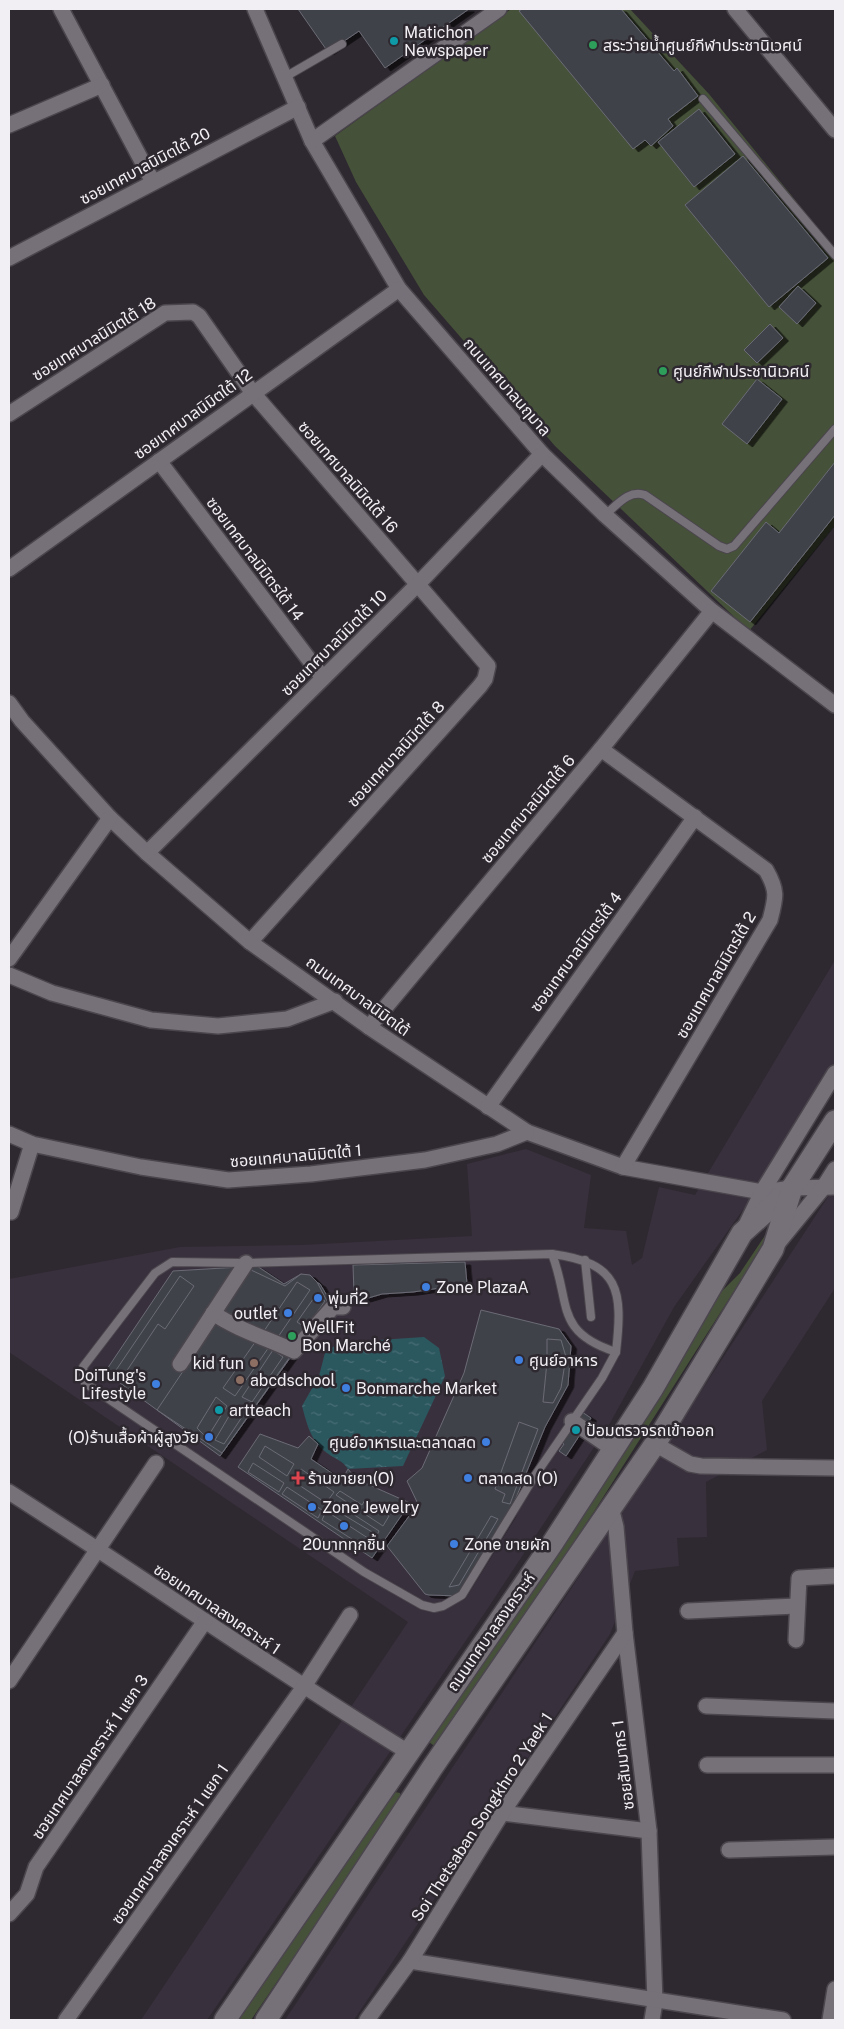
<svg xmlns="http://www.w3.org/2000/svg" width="844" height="2029" viewBox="0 0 844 2029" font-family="'Public Sans','Noto Sans Thai',sans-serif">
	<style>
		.built { fill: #39303d }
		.green { fill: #465139 }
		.water { fill: url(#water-ripples) }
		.building { fill: #41424a; stroke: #6a6b75; filter: url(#shadow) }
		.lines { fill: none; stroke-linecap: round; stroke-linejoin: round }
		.lane-casing { stroke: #4b464d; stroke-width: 10 }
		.street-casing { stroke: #4b464d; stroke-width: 18 }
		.secondary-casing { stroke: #4b464d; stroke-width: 24 }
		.lane { stroke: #767079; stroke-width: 8 }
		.street { stroke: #767079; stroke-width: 15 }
		.secondary { stroke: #767079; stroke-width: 21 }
		.culture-dot { fill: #0f9aa8; stroke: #2e2930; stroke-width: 2 }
		.leisure-dot { fill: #2e9e5b; stroke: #2e2930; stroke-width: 2 }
		.shop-dot { fill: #3f7fe0; stroke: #2e2930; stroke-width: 2 }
		.education-dot { fill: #8d6e63; stroke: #2e2930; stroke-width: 2 }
		.health-dot { fill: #e0444e; stroke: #2e2930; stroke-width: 2 }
		.labels { text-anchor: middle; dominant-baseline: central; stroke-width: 5; stroke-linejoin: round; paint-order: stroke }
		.poi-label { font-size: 16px; fill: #f2eff4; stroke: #2e2930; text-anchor: start }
		.street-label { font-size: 16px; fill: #f2eff4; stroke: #2e2930 }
	</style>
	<defs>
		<pattern id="water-ripples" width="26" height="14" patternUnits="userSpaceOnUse" patternTransform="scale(1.25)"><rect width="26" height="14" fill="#2b575f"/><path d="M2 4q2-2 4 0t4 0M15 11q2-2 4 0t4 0" fill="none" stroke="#4a6f77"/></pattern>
		<filter id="shadow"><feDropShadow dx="5.5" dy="3" stdDeviation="0" flood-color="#0009"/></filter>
	</defs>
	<rect width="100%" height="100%" fill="#2e2930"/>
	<!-- built -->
	<g class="built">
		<polygon points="835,960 835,1062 774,1166 674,1307 610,1423 484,1614 207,2020 141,2020 408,1622 9,1352 9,1279 180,1247 302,1245 472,1236 467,1164 526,1149 591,1175 584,1228 626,1231 632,1265 642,1258 659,1187 695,1195"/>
		<polygon points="835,1186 835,1288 762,1401 767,1450 706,1482 707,1537 677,1538 679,1566 635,1571 610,1634 354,2020 285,2020 651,1468"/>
	</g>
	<!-- green -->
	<g class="green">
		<polygon points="511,9 630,9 709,94 835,249 835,525 749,631 555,446 424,295 356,182 335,136"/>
		<polygon points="768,1231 769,1236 595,1510 444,1736 438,1744 433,1745 429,1742 718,1295 740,1273"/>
		<polygon points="395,1792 400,1793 401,1800 251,2020 236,2020 389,1796"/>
	</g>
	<!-- water -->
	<path class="water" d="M424,1337l15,11 6,28 -42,90 -55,3c-6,-9 -13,-10 -21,-16 -17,-13 -20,-29 -25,-47l17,-30 7,-27 23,-7z"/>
	<!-- building -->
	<g class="building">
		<polygon points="298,9 469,9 385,68 359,31 328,52"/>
		<polygon points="522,9 621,9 674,71 677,68 698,96 668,119 673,126 651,146 645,140 633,149 519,11"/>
		<polygon points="699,109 735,154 694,187 658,142"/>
		<polygon points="743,156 828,258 769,307 685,205"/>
		<polygon points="798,286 816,303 797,324 779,307"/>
		<polygon points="770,324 783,338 757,363 744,350"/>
		<polygon points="757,379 782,399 747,444 722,424"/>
		<polygon points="835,462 835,515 750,622 711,591 766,522 779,533"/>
		<polygon points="465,1262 467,1284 413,1292 382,1294 365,1299 357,1298 354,1293 353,1265"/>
		<polygon points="257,1266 284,1284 301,1274 320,1284 332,1304 300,1344 220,1456 105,1372 173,1271"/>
		<polygon points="251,1270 285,1286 301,1274 310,1275 317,1282 328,1303 222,1453 157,1410"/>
		<polygon points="180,1276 194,1286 165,1329 158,1324 120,1381 112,1376"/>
		<polygon points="297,1282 310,1290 278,1337 264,1331"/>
		<polygon points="316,1295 325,1301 306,1328 297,1322"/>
		<polygon points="481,1310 559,1329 571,1346 568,1385 545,1427 509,1515 459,1596 429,1595 425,1594 387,1546 418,1504 407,1481 422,1468 464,1373"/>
		<polygon points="258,1338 269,1347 235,1396 223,1388"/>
		<polygon points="547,1339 561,1340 566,1357 547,1357"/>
		<polygon points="273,1350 283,1357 252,1402 242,1397"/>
		<polygon points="547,1362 565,1363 561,1388 553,1403 543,1402"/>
		<polygon points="216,1397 227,1406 207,1438 197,1428"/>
		<polygon points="232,1411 242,1417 224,1444 215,1440"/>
		<polygon points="582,1412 591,1418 566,1456 559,1451 564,1444 561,1442"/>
		<polygon points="519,1422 538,1429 510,1504 502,1502 505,1494 495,1489"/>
		<polygon points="260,1434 298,1448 309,1436 318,1444 311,1459 342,1480 348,1469 356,1479 410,1503 372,1558 238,1467"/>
		<polygon points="265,1446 294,1464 287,1476 259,1457"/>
		<polygon points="253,1463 284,1483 279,1492 248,1472"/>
		<polygon points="301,1469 334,1492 326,1503 293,1481"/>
		<polygon points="287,1487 322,1510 318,1518 282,1494"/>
		<polygon points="340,1491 362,1505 365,1500 389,1516 383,1526 336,1495"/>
		<polygon points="333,1501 379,1531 377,1535 329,1506"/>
		<polygon points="326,1511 374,1542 369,1550 322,1520"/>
		<polygon points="491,1516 498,1519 459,1585 449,1587"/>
	</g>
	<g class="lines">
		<defs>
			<g id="lane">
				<polyline points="285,77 342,44"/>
				<polyline points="703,99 835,255"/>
				<path d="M605,515c12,-10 24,-26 40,-20l74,51 8,3 7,-3 101,-117"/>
				<path d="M552,1254c19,49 2,78 64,98l-14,26 -68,99 -72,118 -19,11 -9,2 -12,-3 -58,-33 -279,-189 -2,-16 72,-94 17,-11 74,1z"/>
				<path d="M552,1254c68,9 71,36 64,98"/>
				<polyline points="585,1260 591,1317"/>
			</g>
			<g id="street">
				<polyline points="61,9 153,182"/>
				<polyline points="255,9 312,141 399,289 542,454 605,515 712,611 835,705"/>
				<polyline points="735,9 835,130"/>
				<polyline points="9,125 102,85"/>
				<polyline points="312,141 499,9"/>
				<polyline points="9,258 298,107"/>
				<polyline points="9,414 165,313 193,312 199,316 252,392 488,666 485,679 480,686 250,942"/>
				<polyline points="159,461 323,678"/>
				<polyline points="9,569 399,289"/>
				<polyline points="9,703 22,721 110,818 147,853 250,942 369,1027 527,1132 623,1167 762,1192 792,1188 835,1187"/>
				<path d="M601,749l165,121c12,21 10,27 4,50l-147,247"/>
				<polyline points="147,853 418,584 542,454"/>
				<polyline points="9,959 110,818"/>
				<polyline points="9,975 52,993 151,1020 218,1026 287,1019 335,1001"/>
				<polyline points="369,1027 601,749 712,611"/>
				<polyline points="488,1107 695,817"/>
				<polyline points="9,1134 32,1144 141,1167 228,1180 311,1174 425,1160 497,1144 527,1132"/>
				<polyline points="11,1212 32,1144"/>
				<polyline points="746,1225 762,1192 835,1073"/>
				<polyline points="778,1243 823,1188 835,1169"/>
				<path d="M213,1313c25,17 53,25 81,38l39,-44h10"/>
				<polyline points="180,1364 246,1263"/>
				<polyline points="572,1421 613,1449"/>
				<polyline points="655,1444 690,1464 701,1466 835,1468"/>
				<path d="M9,1492c134,85 263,177 399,260"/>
				<polyline points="611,1507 616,1527 625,1633 649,1831 655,2002 652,2020"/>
				<polyline points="688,1611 797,1606"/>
				<polyline points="796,1640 799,1578 835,1576"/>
				<polyline points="9,1681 156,1463"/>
				<polyline points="706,1706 835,1711"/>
				<polyline points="707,1765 835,1765"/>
				<polyline points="502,1813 649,1831"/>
				<polyline points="729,1850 835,1847"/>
				<polyline points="9,1914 27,1894 36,1867 205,1621"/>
				<polyline points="410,1961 783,2020"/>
				<polyline points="66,2020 303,1688 350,1615"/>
				<polyline points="367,2020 410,1961 502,1813 625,1633"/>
				<polyline points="830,2020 835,1989"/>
			</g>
			<g id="secondary">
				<polyline points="225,2020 552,1544 653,1388 742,1233 792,1188"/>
				<polyline points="266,2020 432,1768 655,1444 773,1249 792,1188 835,1121"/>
			</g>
		</defs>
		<!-- lane casing -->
		<use href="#lane" class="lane-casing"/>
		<!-- street casing -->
		<use href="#street" class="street-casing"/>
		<!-- secondary casing -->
		<use href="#secondary" class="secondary-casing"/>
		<!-- lane -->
		<use href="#lane" class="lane"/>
		<!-- street -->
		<use href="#street" class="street"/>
		<!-- secondary -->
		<use href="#secondary" class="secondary"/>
	</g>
	<!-- markers -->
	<g class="culture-dot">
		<circle cx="394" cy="41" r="5"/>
		<circle cx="219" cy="1410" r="5"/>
		<circle cx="576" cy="1430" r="5"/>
	</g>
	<g class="leisure-dot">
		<circle cx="593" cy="45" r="5"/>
		<circle cx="663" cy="371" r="5"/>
		<circle cx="292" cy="1336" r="5"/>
	</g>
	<g class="shop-dot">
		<circle cx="426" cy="1287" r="5"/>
		<circle cx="318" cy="1298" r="5"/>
		<circle cx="288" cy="1313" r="5"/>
		<circle cx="519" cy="1360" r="5"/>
		<circle cx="156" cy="1384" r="5"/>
		<circle cx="346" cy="1388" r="5"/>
		<circle cx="209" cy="1437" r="5"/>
		<circle cx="486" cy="1442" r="5"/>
		<circle cx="468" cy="1478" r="5"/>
		<circle cx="312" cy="1507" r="5"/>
		<circle cx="344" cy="1526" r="5"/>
		<circle cx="454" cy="1544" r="5"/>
	</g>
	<g class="education-dot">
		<circle cx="254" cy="1363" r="5"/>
		<circle cx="240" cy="1380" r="5"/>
	</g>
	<path class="health-dot" d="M295.5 1470.5h5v5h5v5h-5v5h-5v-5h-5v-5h5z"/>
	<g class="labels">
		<!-- poi labels -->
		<g class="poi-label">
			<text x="404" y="32">Matichon<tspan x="404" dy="18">Newspaper</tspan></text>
			<text x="603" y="45">สระว่ายน้ำศูนย์กีฬาประชานิเวศน์</text>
			<text x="673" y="371">ศูนย์กีฬาประชานิเวศน์</text>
			<text x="436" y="1287">Zone PlazaA</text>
			<text x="328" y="1298">พุ่มที่2</text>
			<text x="278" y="1313" text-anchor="end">outlet</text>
			<text x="302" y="1327">WellFit<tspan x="302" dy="18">Bon Marché</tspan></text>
			<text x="529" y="1360">ศูนย์อาหาร</text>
			<text x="244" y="1363" text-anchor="end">kid fun</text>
			<text x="146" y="1375" text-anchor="end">DoiTung's<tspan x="146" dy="18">Lifestyle</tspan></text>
			<text x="250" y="1380">abcdschool</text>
			<text x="356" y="1388">Bonmarche Market</text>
			<text x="229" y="1410">artteach</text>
			<text x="586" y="1430">ป้อมตรวจรถเข้าออก</text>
			<text x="199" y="1437" text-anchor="end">(O)ร้านเสื้อผ้าผู้สูงวัย</text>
			<text x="476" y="1442" text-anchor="end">ศูนย์อาหารและตลาดสด</text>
			<text x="308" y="1478">ร้านขายยา(O)</text>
			<text x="478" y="1478">ตลาดสด (O)</text>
			<text x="322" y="1507">Zone Jewelry</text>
			<text x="344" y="1544" text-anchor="middle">20บาททุกชิ้น</text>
			<text x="464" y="1544">Zone ขายผัก</text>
		</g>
		<!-- street labels -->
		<g class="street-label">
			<text transform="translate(145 166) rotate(-28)">ซอยเทศบาลนิมิตใต้ 20</text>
			<text transform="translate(94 339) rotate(-32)">ซอยเทศบาลนิมิตใต้ 18</text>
			<text transform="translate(507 387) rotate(49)">ถนนเทศบาลนฤมาล</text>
			<text transform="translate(193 414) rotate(-36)">ซอยเทศบาลนิมิตใต้ 12</text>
			<text transform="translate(348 477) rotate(49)">ซอยเทศบาลนิมิตใต้ 16</text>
			<text transform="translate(255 559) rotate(53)">ซอยเทศบาลนิมิตรใต้ 14</text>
			<text transform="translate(334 643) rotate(-45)">ซอยเทศบาลนิมิตใต้ 10</text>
			<text transform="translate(396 754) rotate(-48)">ซอยเทศบาลนิมิตใต้ 8</text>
			<text transform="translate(528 809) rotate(-50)">ซอยเทศบาลนิมิตใต้ 6</text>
			<text transform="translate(576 952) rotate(-54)">ซอยเทศบาลนิมิตรใต้ 4</text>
			<text transform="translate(716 975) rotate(-60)">ซอยเทศบาลนิมิตรใต้ 2</text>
			<text transform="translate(358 996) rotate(36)">ถนนเทศบาลนิมิตใต้</text>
			<text transform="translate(296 1156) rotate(-5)">ซอยเทศบาลนิมิตใต้ 1</text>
			<text transform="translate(217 1609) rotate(34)">ซอยเทศบาลสงเคราะห์ 1</text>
			<text transform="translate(491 1632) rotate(-55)">ถนนเทศบาลสงเคราะห์</text>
			<text transform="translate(90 1757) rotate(-56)">ซอยเทศบาลสงเคราะห์ 1 แยก 3</text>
			<text transform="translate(623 1765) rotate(-97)">ซอยสัมมากร 1</text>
			<text transform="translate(482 1817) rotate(-57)">Soi Thetsaban Songkhro 2 Yaek 1</text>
			<text transform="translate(170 1844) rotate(-55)">ซอยเทศบาลสงเคราะห์ 1 แยก 1</text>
		</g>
	</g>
	<!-- border -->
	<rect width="844" height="2029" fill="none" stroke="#f2eff4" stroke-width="20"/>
</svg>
